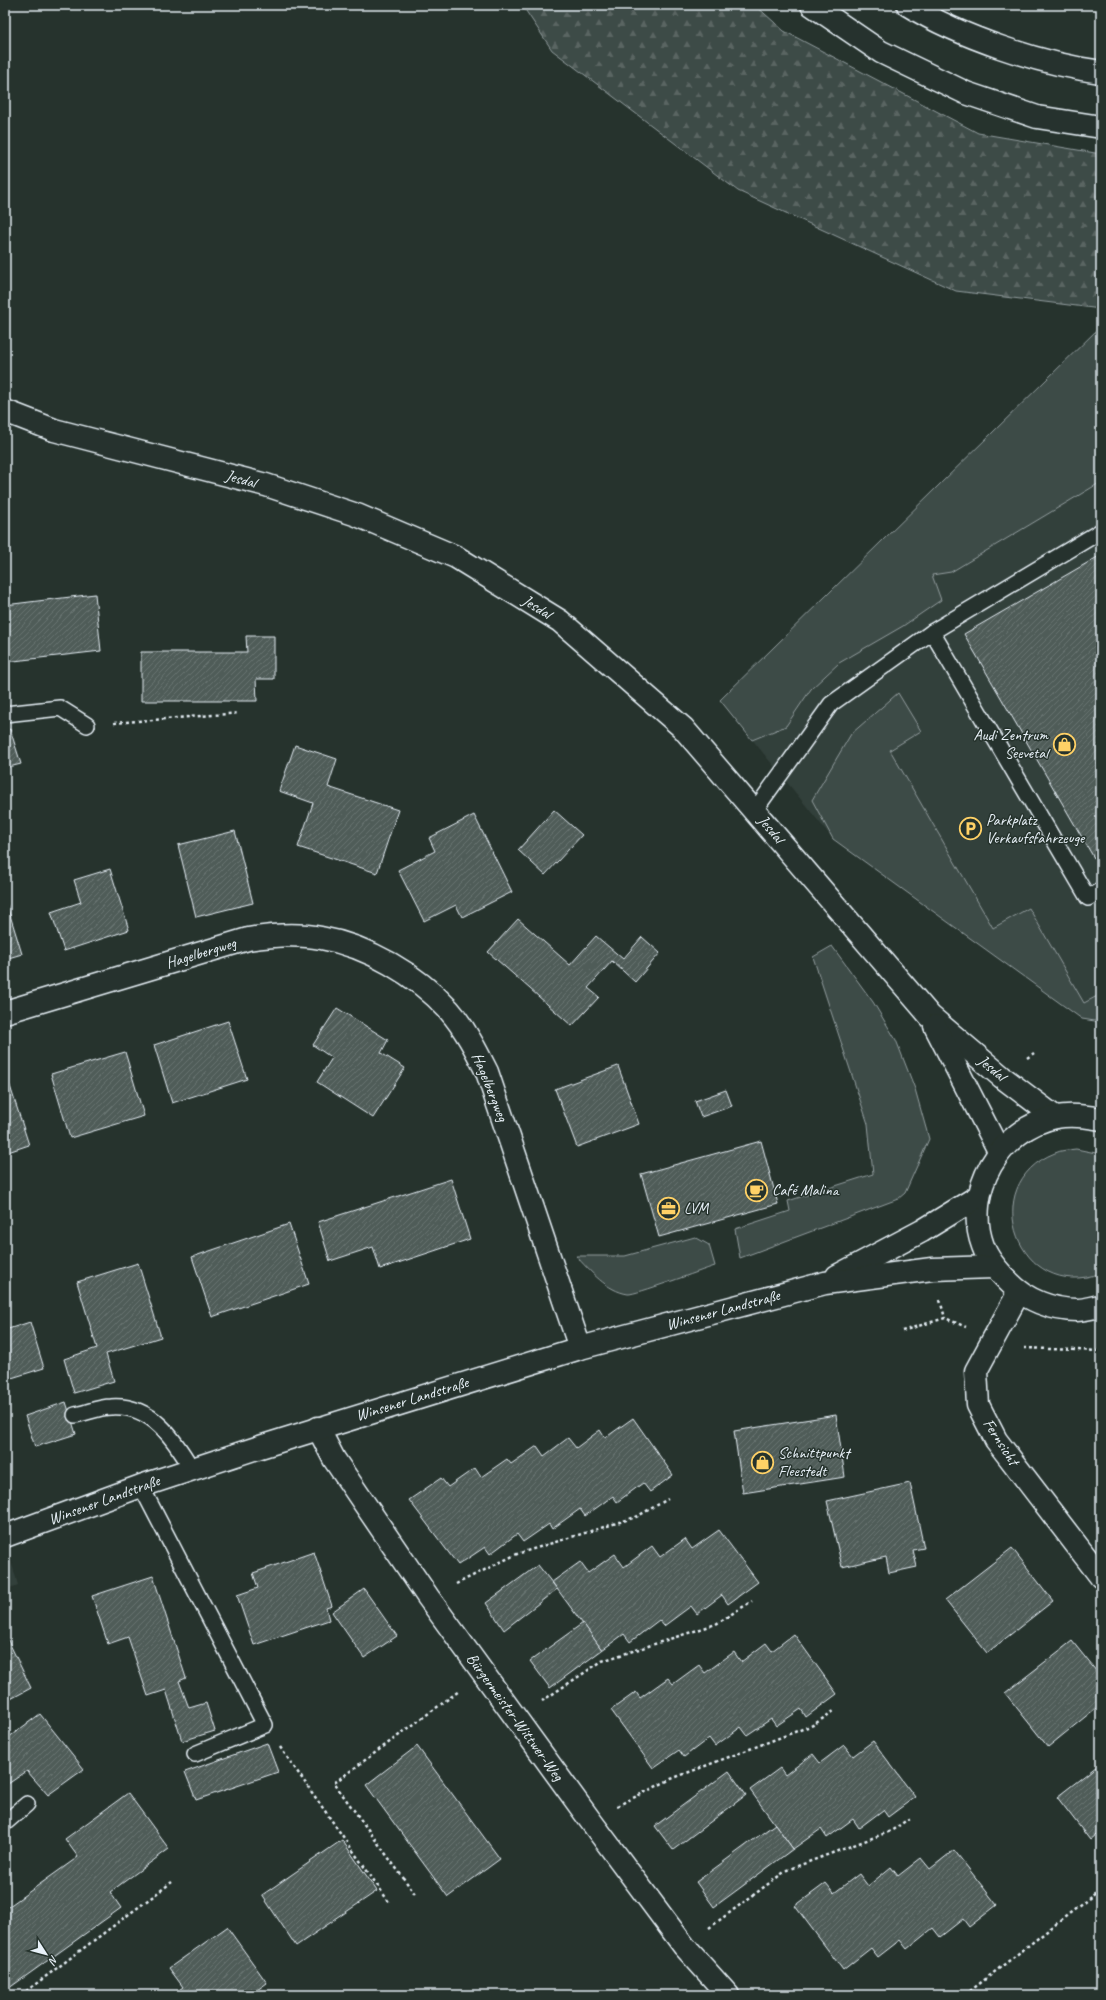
<svg xmlns="http://www.w3.org/2000/svg" width="1106" height="2000" viewBox="0 0 1106 2000" font-family="Caveat,sans-serif">
	<style>
		.built { fill: #333f3a }
		.grass { fill: #3e4b47; stroke: #939ea0 }
		.forest { fill: url(#forest-firs); stroke: #939ea0 }
		.building { fill: url(#building-hatch); stroke: #e8f1f8 }
		.lines { fill: none; stroke-linecap: round; stroke-linejoin: round }
		.lane-casing { stroke: #e8f1f8; stroke-width: 18 }
		.street-casing { stroke: #e8f1f8; stroke-width: 25 }
		.secondary-casing { stroke: #e8f1f8; stroke-width: 25 }
		.highway-casing { stroke: #e8f1f8; stroke-width: 25 }
		.path { stroke: #e8f1f8; stroke-width: 2.5; stroke-dasharray: 3 3; stroke-linecap: butt }
		.lane { stroke: #26332d; stroke-width: 15 }
		.street { stroke: #26332d; stroke-width: 22 }
		.secondary { stroke: #26332d; stroke-width: 22 }
		.highway { stroke: #26332d; stroke-width: 22 }
		.labels { text-anchor: middle; dominant-baseline: central; stroke-width: 3; stroke-linejoin: round; paint-order: stroke }
		.street-label { font-size: 16px; fill: #e8f1f8; stroke: #26332d }
		.poi-label { font-size: 16px; fill: #e8f1f8; stroke: #26332d; text-anchor: start }
	</style>
	<defs>
		<pattern id="forest-firs" width="22" height="20" patternUnits="userSpaceOnUse"><rect width="22" height="20" fill="#3e4b47"/><path d="M5 1l3.5 6h-7zM16 11l3.5 6h-7z" fill="#5a6562"/></pattern>
		<pattern id="building-hatch" width="6" height="6" patternUnits="userSpaceOnUse"><rect width="6" height="6" fill="#505c59"/><path d="M-1 1l2-2M0 6l6-6M5 7l2-2" fill="none" stroke="#697472"/></pattern>
	</defs>
	<rect width="100%" height="100%" fill="#26332d"/>
	<filter id="ink" filterUnits="userSpaceOnUse"><feTurbulence type="fractalNoise" baseFrequency=".025" numOctaves="2"/><feDisplacementMap in="SourceGraphic" scale="8" xChannelSelector="R" yChannelSelector="G"/><feConvolveMatrix kernelMatrix="1 2 1 2 8 2 1 2 1" color-interpolation-filters="sRGB"/></filter>
	<g filter="url(#ink)">
		<!-- built -->
		<g class="built">
			<polygon points="1101,326 1101,1022 1082,1019 833,839 720,700"/>
			<polygon points="5,1540 18,1585 5,1590"/>
		</g>
		<!-- grass -->
		<g class="grass">
			<polygon points="1101,326 1101,482 951,572 932,575 941,600 903,626 839,663 811,689 786,726 752,740 720,700"/>
			<polygon points="898,693 921,731 890,750 993,928 1029,908 1084,1003 1101,994 1101,1022 1082,1019 833,839 812,800 851,734"/>
			<polygon points="832,946 873,1002 896,1040 915,1089 929,1139 905,1193 898,1199 740,1258 735,1229 790,1211 788,1201 873,1174 868,1124 813,957"/>
			<path d="M1076,1149l25,5v119c-82,31 -126,-89 -46,-120 6,-3 14,-3 21,-4z"/>
			<path d="M695,1237l14,8 6,21c-13,4 -80,29 -87,28 -21,-3 -38,-23 -52,-38h49z"/>
		</g>
		<!-- forest -->
		<polygon class="forest" points="522,5 755,5 784,31 978,133 1101,154 1101,309 956,291 738,191 552,50"/>
		<!-- building -->
		<g class="building">
			<polygon points="1101,555 1101,854 1094,858 964,634"/>
			<polygon points="95,594 101,651 5,662 5,605"/>
			<polygon points="246,636 274,636 274,679 256,679 257,701 141,701 141,652 247,652"/>
			<polygon points="10,729 21,764 5,768 5,731"/>
			<polygon points="295,745 337,759 328,787 398,810 377,873 298,847 313,803 279,791"/>
			<polygon points="554,810 582,835 545,875 518,850"/>
			<polygon points="474,815 512,892 462,917 456,905 424,921 398,870 435,851 429,838"/>
			<polygon points="235,831 253,903 196,917 178,845"/>
			<polygon points="110,869 129,930 64,951 51,912 81,902 74,880"/>
			<polygon points="5,899 22,954 5,959"/>
			<polygon points="518,919 570,965 596,936 623,959 642,937 660,953 635,982 612,961 588,988 599,997 572,1026 488,952"/>
			<polygon points="337,1008 388,1040 381,1053 405,1068 373,1118 317,1082 332,1058 313,1045"/>
			<polygon points="228,1021 247,1079 172,1103 154,1045"/>
			<polygon points="125,1052 144,1116 70,1138 51,1074"/>
			<polygon points="618,1066 639,1124 577,1147 555,1089"/>
			<polygon points="9,1083 29,1145 5,1153 5,1084"/>
			<polygon points="726,1090 732,1106 701,1117 695,1101"/>
			<polygon points="761,1141 778,1204 659,1237 641,1174"/>
			<polygon points="451,1179 470,1239 380,1269 373,1247 330,1261 318,1222"/>
			<polygon points="289,1224 309,1284 212,1317 192,1257"/>
			<polygon points="138,1263 161,1337 106,1354 114,1381 74,1393 64,1359 97,1348 77,1282"/>
			<polygon points="30,1322 44,1368 5,1380 5,1330"/>
			<polygon points="66,1402 76,1434 35,1447 25,1416"/>
			<polygon points="836,1415 845,1477 743,1493 734,1431"/>
			<polygon points="633,1418 673,1475 650,1492 643,1483 617,1502 613,1496 585,1516 580,1509 552,1529 549,1524 523,1542 517,1534 490,1554 485,1547 458,1565 409,1500 441,1478 448,1487 475,1468 481,1477 507,1459 511,1464 537,1446 544,1456 568,1438 576,1448 600,1430 605,1438"/>
			<polygon points="910,1483 924,1548 913,1550 917,1567 889,1573 886,1557 842,1567 827,1501"/>
			<polygon points="719,1530 758,1582 728,1604 722,1595 697,1614 691,1606 664,1626 659,1620 630,1642 624,1634 602,1650 552,1582 580,1562 588,1573 615,1554 624,1567 652,1546 660,1557 685,1539 692,1549"/>
			<polygon points="1012,1548 1053,1601 987,1653 945,1600"/>
			<polygon points="314,1552 332,1606 326,1608 329,1620 254,1645 237,1595 258,1588 253,1573"/>
			<polygon points="538,1565 557,1589 504,1630 486,1603"/>
			<polygon points="153,1576 186,1678 179,1681 189,1708 206,1703 215,1731 182,1741 166,1690 148,1696 128,1637 108,1644 92,1596"/>
			<polygon points="364,1589 397,1636 364,1658 332,1612"/>
			<polygon points="583,1623 602,1650 550,1688 530,1661"/>
			<polygon points="5,1634 31,1688 5,1702"/>
			<polygon points="794,1634 837,1694 806,1717 801,1709 776,1726 771,1719 747,1735 741,1727 715,1746 709,1738 684,1757 679,1750 653,1768 611,1710 636,1692 640,1698 668,1678 673,1684 699,1665 705,1673 734,1652 741,1662 766,1643 772,1651"/>
			<polygon points="1072,1641 1101,1677 1101,1704 1048,1747 1005,1693"/>
			<polygon points="40,1714 84,1769 48,1795 27,1771 5,1786 5,1740"/>
			<polygon points="873,1741 915,1797 888,1817 883,1810 859,1828 853,1819 827,1838 821,1829 793,1849 750,1790 780,1768 785,1775 813,1754 820,1763 844,1745 853,1756"/>
			<polygon points="267,1743 278,1772 196,1800 185,1772"/>
			<polygon points="417,1746 500,1859 448,1897 366,1785"/>
			<polygon points="1101,1763 1101,1831 1090,1840 1057,1797"/>
			<polygon points="729,1771 746,1795 673,1850 655,1826"/>
			<polygon points="128,1793 169,1849 110,1892 121,1908 5,1991 5,1909 78,1857 65,1839"/>
			<polygon points="775,1824 793,1849 714,1907 696,1882"/>
			<polygon points="342,1840 377,1891 296,1946 262,1895"/>
			<polygon points="954,1850 997,1905 969,1927 963,1919 940,1937 933,1928 907,1949 900,1940 878,1957 871,1948 843,1970 795,1906 826,1883 834,1893 859,1874 868,1886 891,1867 898,1876 921,1858 930,1869"/>
			<polygon points="227,1927 267,1983 250,1995 172,1995 183,1987 169,1968"/>
		</g>
		<g class="lines">
			<defs>
				<g id="lane">
					<polyline points="932,632 1088,898 1101,890"/>
					<polyline points="5,714 60,708 87,725"/>
					<polyline points="755,810 831,704 932,632 1101,531"/>
					<path d="M75,1415c11,-2 24,-8 36,-8 41,-3 63,32 81,62"/>
					<polyline points="141,1486 265,1725 195,1754"/>
					<polyline points="5,1823 27,1804"/>
				</g>
				<g id="street">
					<polyline points="5,411 54,430 266,485 357,515 456,557 560,621 683,728 930,1016 1002,1077 1055,1117"/>
					<path d="M5,1012l243,-73c25,-4 49,-6 73,-1 47,8 96,37 128,72 16,18 28,42 38,62l93,276"/>
					<polyline points="935,1026 999,1151"/>
					<polyline points="1019,1292 976,1371 978,1405 996,1440 1101,1577"/>
					<polyline points="318,1428 334,1459 428,1597 590,1820 684,1946 728,1995"/>
				</g>
				<g id="secondary">
					<path d="M1101,1119c-15,-3 -30,-5 -45,-2 -56,11 -93,75 -73,129 5,14 15,25 26,36 17,18 43,28 68,28 8,0 16,-3 24,-4"/>
					<polyline points="837,1276 922,1231 979,1196"/>
					<polyline points="5,1536 141,1486 260,1447 580,1348 825,1283 932,1269 994,1267"/>
				</g>
				<g id="highway">
					<polyline points="812,5 881,52 966,93 1037,117 1101,127"/>
					<path d="M908,5c52,32 133,59 193,67"/>
				</g>
			</defs>
			<!-- lane casing -->
			<use href="#lane" class="lane-casing"/>
			<!-- street casing -->
			<use href="#street" class="street-casing"/>
			<!-- secondary casing -->
			<use href="#secondary" class="secondary-casing"/>
			<!-- highway casing -->
			<use href="#highway" class="highway-casing"/>
			<!-- path -->
			<g class="path">
				<polyline points="114,723 239,713"/>
				<polyline points="1027,1058 1034,1053"/>
				<polyline points="940,1300 945,1318"/>
				<polyline points="902,1331 945,1318 966,1327"/>
				<polyline points="1024,1348 1101,1351"/>
				<polyline points="456,1584 517,1554 636,1517 668,1499"/>
				<polyline points="542,1701 602,1661 716,1624 752,1601"/>
				<polyline points="280,1747 389,1902"/>
				<polyline points="617,1806 671,1779 813,1725 834,1711"/>
				<polyline points="415,1894 334,1783 459,1691"/>
				<polyline points="709,1928 787,1870 891,1831 910,1818"/>
				<polyline points="21,1995 172,1882"/>
				<polyline points="965,1995 1101,1889"/>
			</g>
			<!-- lane -->
			<use href="#lane" class="lane"/>
			<!-- street -->
			<use href="#street" class="street"/>
			<!-- secondary -->
			<use href="#secondary" class="secondary"/>
			<!-- highway -->
			<use href="#highway" class="highway"/>
		</g>
	</g>
	<!-- icons -->
	<defs>
		<symbol id="shop-ring" viewBox="-11 -11 22 22"><circle r="9.5" fill="#26332d" stroke="#ffd166" stroke-width="1.5"/><path d="M-5-2.5h2.3a2.7 3.5 0 0 1 5.4 0H5L5.5 6h-11ZM-1.5-2.5h3a1.5 2.3 0 0 0-3 0Z" fill="#ffd166"/></symbol>
		<symbol id="parking-ring" viewBox="-11 -11 22 22"><circle r="9.5" fill="#26332d" stroke="#ffd166" stroke-width="1.5"/><path d="M-3.5-5.5H1a3.5 3.5 0 0 1 0 7H-1V5.5H-3.5ZM-1-3.4V-.6H.8a1.4 1.4 0 0 0 0-2.8Z" fill="#ffd166"/></symbol>
		<symbol id="cafe-ring" viewBox="-11 -11 22 22"><circle r="9.5" fill="#26332d" stroke="#ffd166" stroke-width="1.5"/><path d="M-5.5-4.5H6V0H3Q3 3.5 0 3.5H-2.5Q-5.5 3.5-5.5 0ZM3-3.2v2h1.7v-2ZM-6 4.5H4V6H-6Z" fill="#ffd166"/></symbol>
		<symbol id="office-ring" viewBox="-11 -11 22 22"><circle r="9.5" fill="#26332d" stroke="#ffd166" stroke-width="1.5"/><path d="M-6-3h4V-5.5h4V-3h4V5H-6ZM-1-4.5V-3h2v-1.5ZM-6 0V1H6V0Z" fill="#ffd166"/></symbol>
	</defs>
	<g fill-rule="evenodd">
		<use href="#shop-ring" x="1052" y="732" width="25" height="25"/>
		<use href="#parking-ring" x="958" y="816" width="25" height="25"/>
		<use href="#cafe-ring" x="744" y="1178" width="25" height="25"/>
		<use href="#office-ring" x="656" y="1196" width="25" height="25"/>
		<use href="#shop-ring" x="750" y="1450" width="25" height="25"/>
	</g>
	<g class="labels">
		<!-- street labels -->
		<g class="street-label">
			<text transform="translate(241 479) rotate(15)">Jesdal</text>
			<text transform="translate(537 607) rotate(32)">Jesdal</text>
			<text transform="translate(771 829) rotate(50)">Jesdal</text>
			<text transform="translate(201 953) rotate(-17)">Hagelbergweg</text>
			<text transform="translate(992 1068) rotate(40)">Jesdal</text>
			<text transform="translate(490 1087) rotate(68)">Hagelbergweg</text>
			<text transform="translate(723 1310) rotate(-15)">Winsener Landstraße</text>
			<text transform="translate(412 1399) rotate(-17)">Winsener Landstraße</text>
			<text transform="translate(1001 1442) rotate(57)">Fernsicht</text>
			<text transform="translate(104 1500) rotate(-20)">Winsener Landstraße</text>
			<text transform="translate(515 1717) rotate(54)">Bürgermeister-Wittwer-Weg</text>
		</g>
		<!-- poi labels -->
		<g class="poi-label">
			<text x="1048" y="735" text-anchor="end">Audi Zentrum<tspan x="1048" dy="18">Seevetal</tspan></text>
			<text x="986" y="820">Parkplatz<tspan x="986" dy="18">Verkaufsfahrzeuge</tspan></text>
			<text x="772" y="1190">Café Malina</text>
			<text x="684" y="1208">LVM</text>
			<text x="778" y="1453">Schnittpunkt<tspan x="778" dy="18">Fleestedt</tspan></text>
		</g>
	</g>
	<!-- margin -->
	<rect width="1106" height="2000" fill="none" stroke="#26332d" stroke-width="20"/>
	<rect x="10" y="10" width="1086" height="1980" fill="none" stroke="#e8f1f8" stroke-width="1.5" filter="url(#ink)"/>
	<!-- north arrow -->
	<g transform="translate(46 1954) rotate(126)" stroke="#26332d" stroke-width="3" paint-order="stroke">
	<path d="M0-3L7 15L0 10L-7 15Z" fill="#e8f1f8"/>
	<text y="-6" font-size="11" font-weight="bold" text-anchor="middle" fill="#e8f1f8">N</text>
	</g>
</svg>
